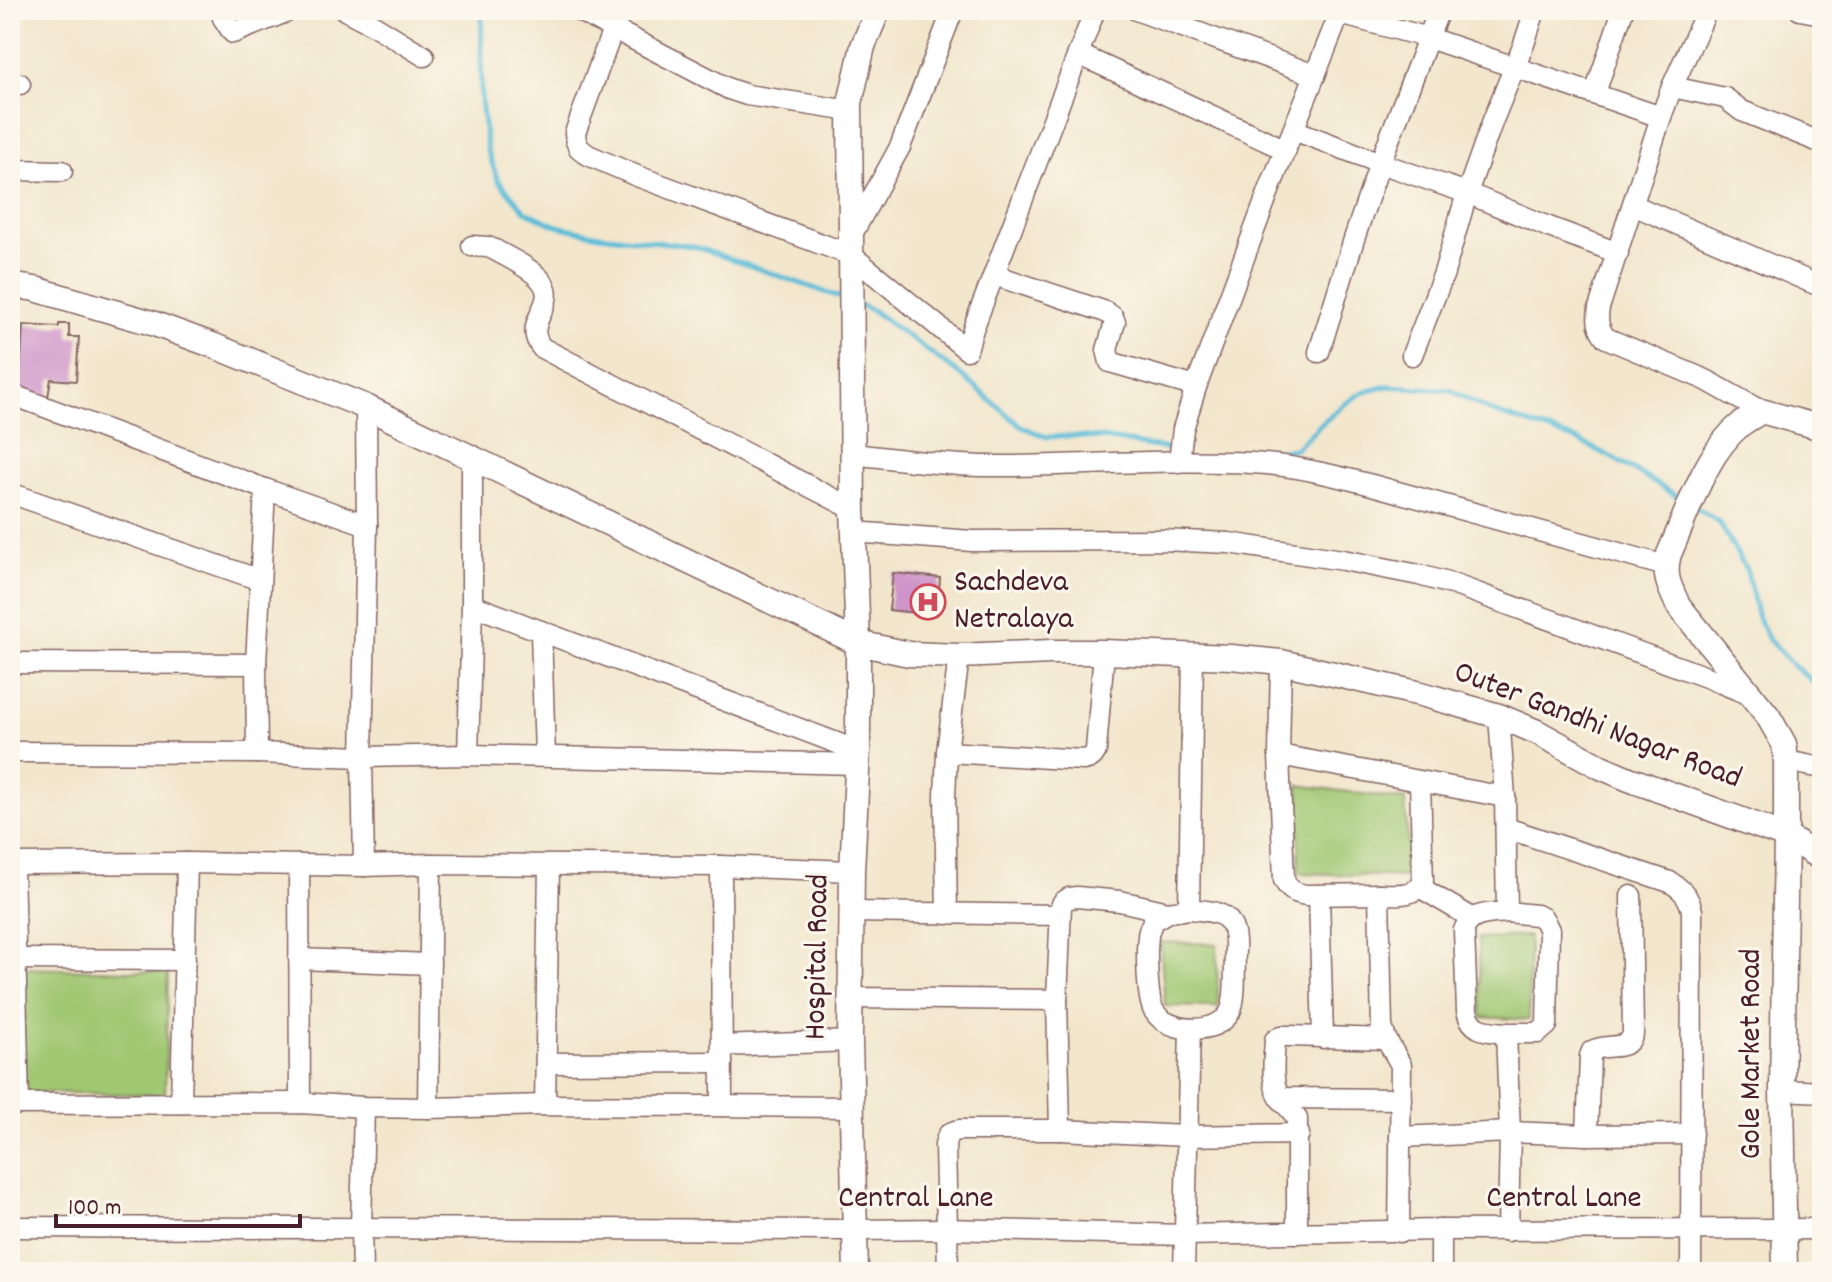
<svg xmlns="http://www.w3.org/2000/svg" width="1832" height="1282" viewBox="0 0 1832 1282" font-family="Dekko,sans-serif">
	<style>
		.green { fill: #a0c772; stroke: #75734e; stroke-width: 2 }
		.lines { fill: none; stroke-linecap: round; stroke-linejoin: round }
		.stream { stroke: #5abcd8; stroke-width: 5 }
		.building { fill: #cf94c9 }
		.minor-casing { stroke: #856563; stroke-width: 23 }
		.tertiary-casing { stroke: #856563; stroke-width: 27 }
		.minor { stroke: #fff; stroke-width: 20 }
		.tertiary { stroke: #fff; stroke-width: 24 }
		.labels { text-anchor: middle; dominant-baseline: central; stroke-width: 6; stroke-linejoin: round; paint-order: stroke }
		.poi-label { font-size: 32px; fill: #4a1f2b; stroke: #fbf7ec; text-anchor: start }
		.street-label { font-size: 32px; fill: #4a1f2b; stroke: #fbf7ec }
	</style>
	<rect width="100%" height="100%" fill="#fbf7ec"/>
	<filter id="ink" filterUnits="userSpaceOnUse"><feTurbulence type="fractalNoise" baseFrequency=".0125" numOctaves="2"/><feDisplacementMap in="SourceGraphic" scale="16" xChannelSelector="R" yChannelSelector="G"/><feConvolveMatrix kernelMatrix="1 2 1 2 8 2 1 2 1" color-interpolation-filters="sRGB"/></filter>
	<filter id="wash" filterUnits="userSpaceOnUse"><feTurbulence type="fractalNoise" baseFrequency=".006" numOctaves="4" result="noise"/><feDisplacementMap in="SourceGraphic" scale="32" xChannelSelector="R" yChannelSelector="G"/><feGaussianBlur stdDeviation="1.8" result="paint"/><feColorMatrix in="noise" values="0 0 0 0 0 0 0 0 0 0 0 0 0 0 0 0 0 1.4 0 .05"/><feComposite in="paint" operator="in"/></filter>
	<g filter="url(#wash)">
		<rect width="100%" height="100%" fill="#f2e6cc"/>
		<!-- green -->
		<g class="green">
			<polygon points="1299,785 1405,800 1410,877 1299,873"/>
			<polygon points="1529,936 1529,1020 1481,1017 1478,938"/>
			<polygon points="1160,942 1217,944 1218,1007 1165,1006"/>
			<polygon points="24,968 168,972 165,1095 21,1092"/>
		</g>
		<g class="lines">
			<!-- stream -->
			<g class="stream">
				<polyline points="482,10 481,99 487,150 498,180 525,211 557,226 599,235 693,246 845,299"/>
				<polyline points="857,304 873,311 961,375 1022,427 1047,437 1068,436 1103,438 1175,450"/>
				<polyline points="1257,454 1295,449 1321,424 1342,406 1361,393 1388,386 1450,390 1490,411 1577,440 1615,459 1683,500"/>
				<polyline points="1695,507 1719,522 1747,571 1758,618 1769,640 1795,667 1822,689"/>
			</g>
		</g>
		<g id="blocks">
			<!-- building -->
			<g class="building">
				<polygon points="59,324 69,324 69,337 79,337 76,381 51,379 48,397 19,391 23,325 59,327"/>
				<polygon points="893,573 940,578 937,615 889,610"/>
			</g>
		</g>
	</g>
	<g filter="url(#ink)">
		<use href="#blocks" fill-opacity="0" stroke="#856563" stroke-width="2"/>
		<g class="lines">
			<defs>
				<g id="minor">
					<polyline points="223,10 223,18 233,33 291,10"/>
					<polyline points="345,10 372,24 424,56"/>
					<polyline points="577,10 729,89 747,95 850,111"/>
					<polyline points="620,10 575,133 576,141 579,148 588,155 637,176 851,255 967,350 973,329 1095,10"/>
					<polyline points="1136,10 1315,75"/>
					<path d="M1707,10l-35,77 -11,30 -62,191c-2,13 -1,20 7,30l100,42 55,31"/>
					<polyline points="1800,10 1822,14"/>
					<polyline points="1340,14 1429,38 1661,117"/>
					<polyline points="1078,54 1286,150"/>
					<polyline points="10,83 20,84"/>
					<polyline points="1672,87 1725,98 1742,111 1822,143"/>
					<polyline points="1595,93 1623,10"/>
					<polyline points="1294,130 1380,163 1467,193 1549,227 1618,253"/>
					<polyline points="10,170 62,171"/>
					<polyline points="1633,205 1822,287"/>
					<polyline points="851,236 900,147 953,10"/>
					<path d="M472,246l16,1 7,3c14,8 40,20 48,33 15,22 -22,40 -1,65l311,161"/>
					<polyline points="994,275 1106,312 1113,317 1115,322 1107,350 1110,362 1196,387"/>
					<polyline points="1319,352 1354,239 1380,163 1439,10"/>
					<polyline points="1412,355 1444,273 1467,193 1493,120 1524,44 1535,10"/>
					<polyline points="10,394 265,489"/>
					<path d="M854,454c43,5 85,11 128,12 90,1 180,-8 270,-3 40,2 81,12 120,22l294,81"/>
					<polyline points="472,458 472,605"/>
					<polyline points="1179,462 1183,429 1196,387 1270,188 1341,10"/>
					<polyline points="10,493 260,580"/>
					<polyline points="854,532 972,541 1162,540 1229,543 1343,560 1419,575 1455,585 1709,678 1753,696"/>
					<polyline points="541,631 545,756"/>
					<path d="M1281,662l-2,93 5,125c5,10 10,13 22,15l73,-1 3,133 4,12 15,26 -2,167"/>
					<polyline points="10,663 256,664 265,489 367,525 366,407"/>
					<polyline points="256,664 257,753"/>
					<polyline points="1499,716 1505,797 1507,912 1536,915 1543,918 1549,930 1547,1025 1538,1033 1506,1033 1510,1132 1508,1231"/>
					<polyline points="10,752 257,753 362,757 468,755 858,764"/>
					<path d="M947,752l136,8c7,-1 11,-3 13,-10l8,-98"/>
					<polyline points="468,755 472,605 858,751"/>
					<polyline points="1279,755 1505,797"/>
					<polyline points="1786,761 1822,768"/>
					<path d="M1506,828l164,54c13,8 19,15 22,29l-1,361"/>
					<polyline points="10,864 187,863 364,866 431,864 721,866 852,871"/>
					<polyline points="13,864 19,1104"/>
					<polyline points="299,865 300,1103"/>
					<polyline points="364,866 362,757 367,525"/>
					<polyline points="721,866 722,1106"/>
					<polyline points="1421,888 1472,918"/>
					<path d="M1379,894c15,0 36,3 44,-11l-3,-101"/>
					<polyline points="1319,895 1323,1038"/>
					<path d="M1189,909c31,3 48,4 46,42 -1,16 2,47 -5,61 -13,24 -63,21 -76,-1 -7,-11 -8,-60 -6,-74 0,-6 3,-12 6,-17l14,-8z"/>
					<polyline points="1189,909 1193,655"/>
					<polyline points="851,912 1060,915"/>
					<polyline points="947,914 945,796 947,752 959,656"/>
					<polyline points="15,959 185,960"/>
					<polyline points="299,959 430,964"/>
					<polyline points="851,998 1057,1000"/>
					<path d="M1506,1033c-19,-2 -34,-1 -39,-22l-3,-81c6,-18 27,-16 43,-18"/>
					<polyline points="722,1046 850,1041"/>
					<polyline points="546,1063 722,1062"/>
					<polyline points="1782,1090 1822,1092"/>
					<polyline points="1280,1098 1401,1099"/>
					<polyline points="181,1103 187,863"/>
					<polyline points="10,1104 300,1103 364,1107 428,1108 431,864"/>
					<polyline points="545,1105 549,866"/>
					<polyline points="428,1108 545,1105 853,1107"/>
					<polyline points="1060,1130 1057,1000 1061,906 1063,902 1069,898 1077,897 1120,901 1168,912"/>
					<path d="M1587,1135l3,-79 2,-5c15,-9 35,2 41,-17l-2,-138"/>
					<polyline points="1400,1137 1510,1132 1587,1135 1692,1134"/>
					<polyline points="10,1227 856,1230 945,1229 1185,1235 1441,1230 1822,1229"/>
					<polyline points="1441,1230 1441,1272"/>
					<path d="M1297,1233v-114c-4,-8 -11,-13 -16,-20 -11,-14 -7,-42 -6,-59l6,-4h9l96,3"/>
					<polyline points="362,1272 361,1227 364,1107"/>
					<path d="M948,1272l-3,-127c2,-10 3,-13 14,-15h101l126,6 113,-2"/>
					<polyline points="1184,1272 1190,1029"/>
				</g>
				<g id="tertiary">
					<polyline points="10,285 35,289 152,323 212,345 366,407 858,643 909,654 959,656 1050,652 1104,652 1231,657 1281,662 1421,694 1499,716 1537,732 1601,767 1629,779 1786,836 1822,859"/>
					<polyline points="856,1272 850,1041 852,871 858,751 858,643 853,509 850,103 863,46 878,10"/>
					<path d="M1785,1272l-3,-182 4,-254v-75l-2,-17 -16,-28 -90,-111c-9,-19 -15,-30 -9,-51 19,-42 35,-99 71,-129 7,-5 14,-9 21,-14l61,17"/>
				</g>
			</defs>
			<!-- minor casing -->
			<use href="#minor" class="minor-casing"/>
			<!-- tertiary casing -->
			<use href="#tertiary" class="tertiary-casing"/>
			<!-- minor -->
			<use href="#minor" class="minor"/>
			<!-- tertiary -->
			<use href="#tertiary" class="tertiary"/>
		</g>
	</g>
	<!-- icons -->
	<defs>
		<symbol id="hospital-ring" viewBox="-11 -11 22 22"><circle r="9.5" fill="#fbf7ec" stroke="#d1495b" stroke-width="1.5"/><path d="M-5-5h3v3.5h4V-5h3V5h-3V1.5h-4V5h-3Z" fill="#d1495b"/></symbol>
	</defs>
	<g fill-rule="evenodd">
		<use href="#hospital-ring" x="908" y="582" width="40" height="40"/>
	</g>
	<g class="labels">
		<!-- poi labels -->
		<g class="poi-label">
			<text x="954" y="584">Sachdeva<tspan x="954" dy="37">Netralaya</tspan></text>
		</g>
		<!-- street labels -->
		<g class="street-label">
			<text transform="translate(1597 727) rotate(21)">Outer Gandhi Nagar Road</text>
			<text transform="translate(819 957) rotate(-89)">Hospital Road</text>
			<text transform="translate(1753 1054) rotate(-90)">Gole Market Road</text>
			<text x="916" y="1200">Central Lane</text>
			<text x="1564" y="1200">Central Lane</text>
		</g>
	</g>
	<!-- margin -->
	<rect width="1832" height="1282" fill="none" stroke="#fbf7ec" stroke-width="40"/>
	<!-- scale -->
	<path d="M56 1214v12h244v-12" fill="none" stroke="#4a1f2b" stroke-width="4"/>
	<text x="68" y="1214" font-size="24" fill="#4a1f2b" stroke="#fbf7ec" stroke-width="6" paint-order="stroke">100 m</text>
</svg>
